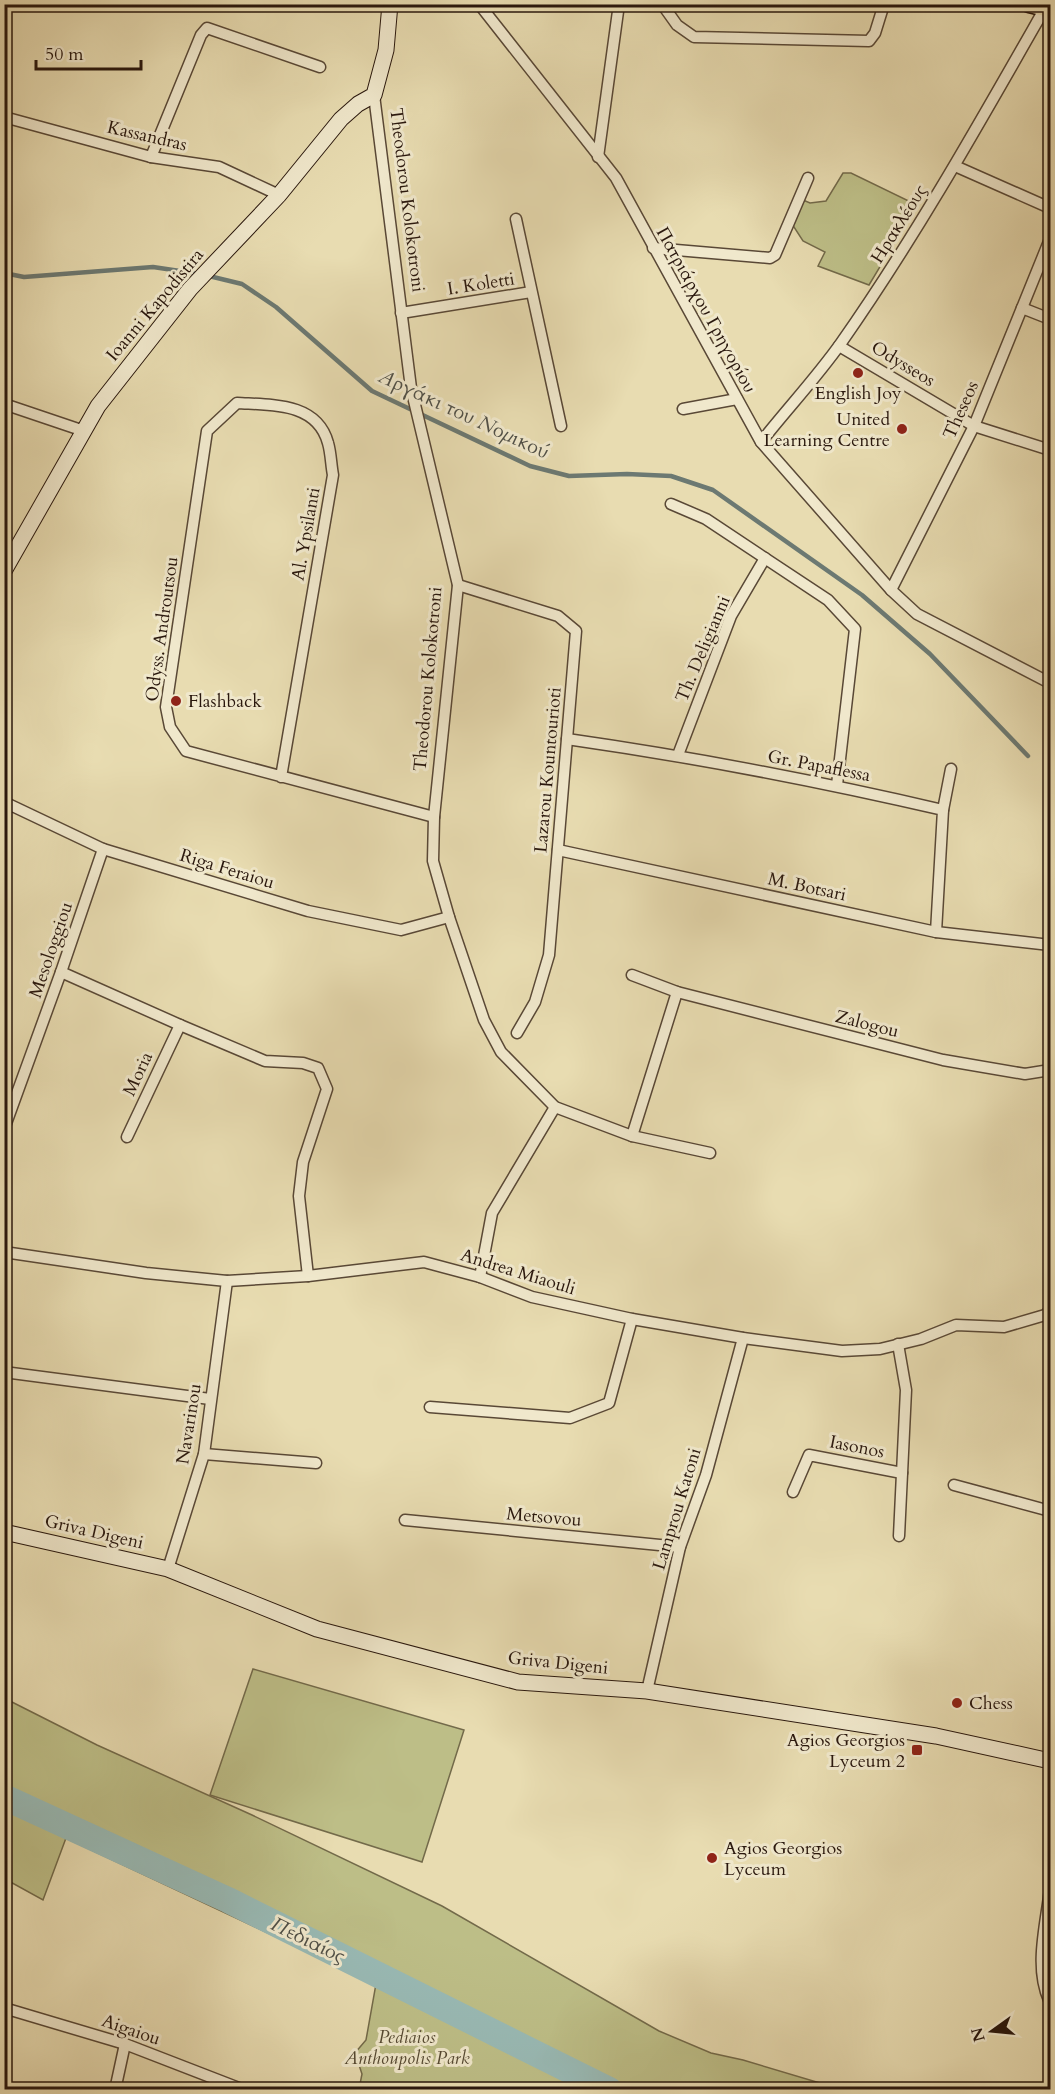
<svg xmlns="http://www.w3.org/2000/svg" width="1055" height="2094" viewBox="0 0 1055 2094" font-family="Cardo,serif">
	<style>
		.green { fill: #bdbe87; stroke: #736a4a; stroke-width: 1.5 }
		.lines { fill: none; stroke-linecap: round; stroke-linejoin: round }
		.stream { stroke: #6c7972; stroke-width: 4.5 }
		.river { stroke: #99bab5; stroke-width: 26 }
		.street-casing { stroke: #594836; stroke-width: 13 }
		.secondary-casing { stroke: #29170d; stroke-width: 17 }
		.primary-casing { stroke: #29170d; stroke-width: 19 }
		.street { stroke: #f0e8cc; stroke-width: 10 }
		.secondary { stroke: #f0e8cc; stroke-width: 15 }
		.primary { stroke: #e8dcb1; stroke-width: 16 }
		.poi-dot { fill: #8f2418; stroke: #f0e8cc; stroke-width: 2 }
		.labels { text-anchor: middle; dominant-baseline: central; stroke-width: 6; stroke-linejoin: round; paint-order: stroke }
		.street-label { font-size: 18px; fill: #29170d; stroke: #f0e8cc }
		.poi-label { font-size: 18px; fill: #29170d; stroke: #f0e8cc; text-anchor: start }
		.park-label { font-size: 18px; font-style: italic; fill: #554932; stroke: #f0e8cc }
		.water-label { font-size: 20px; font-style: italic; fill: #505048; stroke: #f0e8cc }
	</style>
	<rect width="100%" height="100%" fill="#e8dcb1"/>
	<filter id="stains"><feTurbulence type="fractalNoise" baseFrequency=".00333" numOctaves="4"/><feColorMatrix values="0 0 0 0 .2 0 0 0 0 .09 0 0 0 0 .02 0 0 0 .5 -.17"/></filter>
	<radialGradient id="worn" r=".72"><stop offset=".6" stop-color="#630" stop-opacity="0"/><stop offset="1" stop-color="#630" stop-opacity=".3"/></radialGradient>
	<!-- green -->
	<g class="green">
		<polygon points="843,173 851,173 917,205 869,285 818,266 825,252 803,241 792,224 803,200 810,203 826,201"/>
		<polygon points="253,1669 464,1730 422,1862 210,1795"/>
		<polygon points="4,1698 97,1745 252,1815 442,1906 659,2031 711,2053 743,2060 840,2089 359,2089 362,2074 355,2053 366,2040 376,1984 66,1838 43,1900 5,1879"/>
	</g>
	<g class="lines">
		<!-- stream -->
		<g class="stream">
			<polyline points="4,273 24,277 153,267 200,274"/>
			<polyline points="209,276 242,284 276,307 372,391 530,466 569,476 627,474 671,476 713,490 862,595 930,654 1028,756"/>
		</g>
		<!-- river -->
		<polyline class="river" points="4,1797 228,1900 609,2090"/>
		<defs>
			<g id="street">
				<polyline points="479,4 616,178 761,442 891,590 917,614 1050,683"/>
				<polyline points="662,4 677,25 694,37 869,41 875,33 884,4"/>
				<polyline points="374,95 411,388 458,585 434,817 433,861 449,917 484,1020 501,1052 555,1107 632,1136 710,1153"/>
				<polyline points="4,117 151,157 219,167 279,195"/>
				<polyline points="151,157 201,35 207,28 320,67"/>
				<polyline points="598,157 619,4"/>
				<polyline points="955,166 1050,208"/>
				<polyline points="516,219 561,426"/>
				<polyline points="653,248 770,258 775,255 808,178"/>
				<polyline points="1022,308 1050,319"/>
				<polyline points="401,313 531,292"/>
				<polyline points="839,346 974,426 1050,450"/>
				<polyline points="4,404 84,431"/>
				<polyline points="683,409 737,399"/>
				<path d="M761,442c26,-33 56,-65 80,-99 75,-107 139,-221 204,-335"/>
				<polyline points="671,504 706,519 828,600 855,629 837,785"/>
				<polyline points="458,585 558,616 576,631 549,955 535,1002 517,1033"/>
				<polyline points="891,590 974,426 1050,239"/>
				<path d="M567,739c126,18 251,42 376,71l-7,122"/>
				<polyline points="678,755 731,616 765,558"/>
				<path d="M281,777l52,-302c-2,-10 -2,-22 -5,-32 -11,-41 -57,-38 -91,-40l-30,28 -41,276 4,20 16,24 248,66"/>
				<polyline points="4,802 103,849 308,911 401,930 449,917"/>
				<polyline points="943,810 951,769"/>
				<polyline points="558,850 936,932 1050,945"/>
				<polyline points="61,972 180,1025 265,1061 303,1063 318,1068 327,1089 303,1162 299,1196 308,1276"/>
				<polyline points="632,975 677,992 943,1060 1025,1074 1050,1070"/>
				<polyline points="4,1129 61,972 103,849"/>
				<polyline points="632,1136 677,992"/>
				<polyline points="127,1137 180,1025"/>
				<polyline points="4,1252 146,1273 227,1281 308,1276 424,1262 480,1277 532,1297 632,1319 743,1338 842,1351 880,1349 921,1339 956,1325 1004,1327 1045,1315 1050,1310"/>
				<polyline points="480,1277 492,1213 555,1107"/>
				<polyline points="898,1344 906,1390 899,1536"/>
				<polyline points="4,1372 210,1399"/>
				<polyline points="430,1407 570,1418 609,1403 632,1319"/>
				<polyline points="204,1454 316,1463"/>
				<polyline points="954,1485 1050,1511"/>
				<polyline points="793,1492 809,1455 902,1473"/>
				<polyline points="405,1520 680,1547"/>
				<polyline points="168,1569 204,1454 227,1281"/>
				<polyline points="647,1691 680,1547 706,1475 743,1338"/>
				<path d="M1049,2000c-15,-33 -3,-76 1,-111"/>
				<polyline points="4,2008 125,2044 244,2090"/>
				<polyline points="115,2090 125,2044"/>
			</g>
			<g id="secondary">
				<polyline points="4,571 98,406 190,289 279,195 341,119 358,104 374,95 386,50 390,4"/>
				<polyline points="4,1532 168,1569 317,1629 518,1682 647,1691 936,1736 1050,1761"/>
			</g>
			<polyline id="primary" points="1029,4 1050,9"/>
		</defs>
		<!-- street casing -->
		<use href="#street" class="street-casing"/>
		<!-- secondary casing -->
		<use href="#secondary" class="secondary-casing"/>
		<!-- primary casing -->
		<use href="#primary" class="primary-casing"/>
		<!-- street -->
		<use href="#street" class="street"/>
		<!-- secondary -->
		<use href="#secondary" class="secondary"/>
		<!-- primary -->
		<use href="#primary" class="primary"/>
	</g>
	<!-- markers -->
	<g class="poi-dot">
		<circle cx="858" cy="373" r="6"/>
		<circle cx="902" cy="429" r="6"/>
		<circle cx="176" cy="701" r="6"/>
		<circle cx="957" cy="1703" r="6"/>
		<rect x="911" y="1744" width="12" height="12" rx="3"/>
		<circle cx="712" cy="1858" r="6"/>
	</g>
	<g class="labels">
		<!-- street labels -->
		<g class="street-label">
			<text transform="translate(147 136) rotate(13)">Kassandras</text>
			<text transform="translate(407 200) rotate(83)">Theodorou Kolokotroni</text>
			<text transform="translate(899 224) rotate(-58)">Ηρακλέους</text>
			<text transform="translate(481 284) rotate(-9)">I. Koletti</text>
			<text transform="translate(155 305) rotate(-50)">Ioanni Kapodistira</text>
			<text transform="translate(706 310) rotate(61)">Πατριάρχου Γρηγορίου</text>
			<text transform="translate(903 364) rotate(31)">Odysseos</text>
			<text transform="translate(961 410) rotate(-66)">Theseos</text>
			<text transform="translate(306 534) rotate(-80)">Al. Ypsilanti</text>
			<text transform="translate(162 629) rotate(-82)">Odyss. Androutsou</text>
			<text transform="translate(703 649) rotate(-67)">Th. Deligianni</text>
			<text transform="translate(428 679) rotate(-85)">Theodorou Kolokotroni</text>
			<text transform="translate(819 766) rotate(11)">Gr. Papaflessa</text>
			<text transform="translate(548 770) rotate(-85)">Lazarou Kountourioti</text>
			<text transform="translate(227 869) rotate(17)">Riga Feraiou</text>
			<text transform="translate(807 887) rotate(12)">M. Botsari</text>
			<text transform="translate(51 950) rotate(-71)">Mesologgiou</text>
			<text transform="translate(867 1024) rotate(14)">Zalogou</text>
			<text transform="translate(138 1074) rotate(-65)">Moria</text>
			<text transform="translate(518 1272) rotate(17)">Andrea Miaouli</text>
			<text transform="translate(189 1424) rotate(-81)">Navarinou</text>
			<text transform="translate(857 1447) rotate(11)">Iasonos</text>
			<text transform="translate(677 1509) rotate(-73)">Lamprou Katoni</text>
			<text transform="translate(544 1517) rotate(5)">Metsovou</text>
			<text transform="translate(94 1532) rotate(13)">Griva Digeni</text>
			<text transform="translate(558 1663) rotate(6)">Griva Digeni</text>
			<text transform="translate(131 2030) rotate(19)">Aigaiou</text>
		</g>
		<!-- poi labels -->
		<g class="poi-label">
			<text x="858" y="393" text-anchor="middle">English Joy</text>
			<text x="890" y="419" text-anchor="end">United<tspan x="890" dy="21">Learning Centre</tspan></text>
			<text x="188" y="701">Flashback</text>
			<text x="969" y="1703">Chess</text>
			<text x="905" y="1740" text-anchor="end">Agios Georgios<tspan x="905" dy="21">Lyceum 2</tspan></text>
			<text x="724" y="1848">Agios Georgios<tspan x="724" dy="21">Lyceum</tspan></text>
		</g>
		<!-- park labels -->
		<g class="park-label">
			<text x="407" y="2037">Pediaios<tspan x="407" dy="21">Anthoupolis Park</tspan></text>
		</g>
		<!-- water labels -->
		<g class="water-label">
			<text transform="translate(464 414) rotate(25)">Αργάκι του Νομικού</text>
			<text transform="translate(308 1940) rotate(26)">Πεδιαίος</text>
		</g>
	</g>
	<!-- margin -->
	<rect width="1055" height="2094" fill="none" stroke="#e8dcb1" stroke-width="24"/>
	<rect x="6" y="6" width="1043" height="2082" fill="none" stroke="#29170d" stroke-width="3"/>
	<rect x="12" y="12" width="1031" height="2070" fill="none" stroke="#29170d" stroke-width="1.5"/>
	<!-- north arrow -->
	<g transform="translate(992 2031) rotate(255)" stroke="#f0e8cc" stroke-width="4.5" paint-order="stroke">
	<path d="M0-4.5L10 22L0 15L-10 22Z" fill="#29170d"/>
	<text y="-9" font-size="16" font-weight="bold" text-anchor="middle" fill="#29170d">N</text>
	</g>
	<!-- scale -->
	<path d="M36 60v9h105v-9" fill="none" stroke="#29170d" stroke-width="3"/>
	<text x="45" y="60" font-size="18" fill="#29170d" stroke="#f0e8cc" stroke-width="4.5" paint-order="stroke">50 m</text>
	<rect width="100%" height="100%" filter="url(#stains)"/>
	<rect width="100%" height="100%" fill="url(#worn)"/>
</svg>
